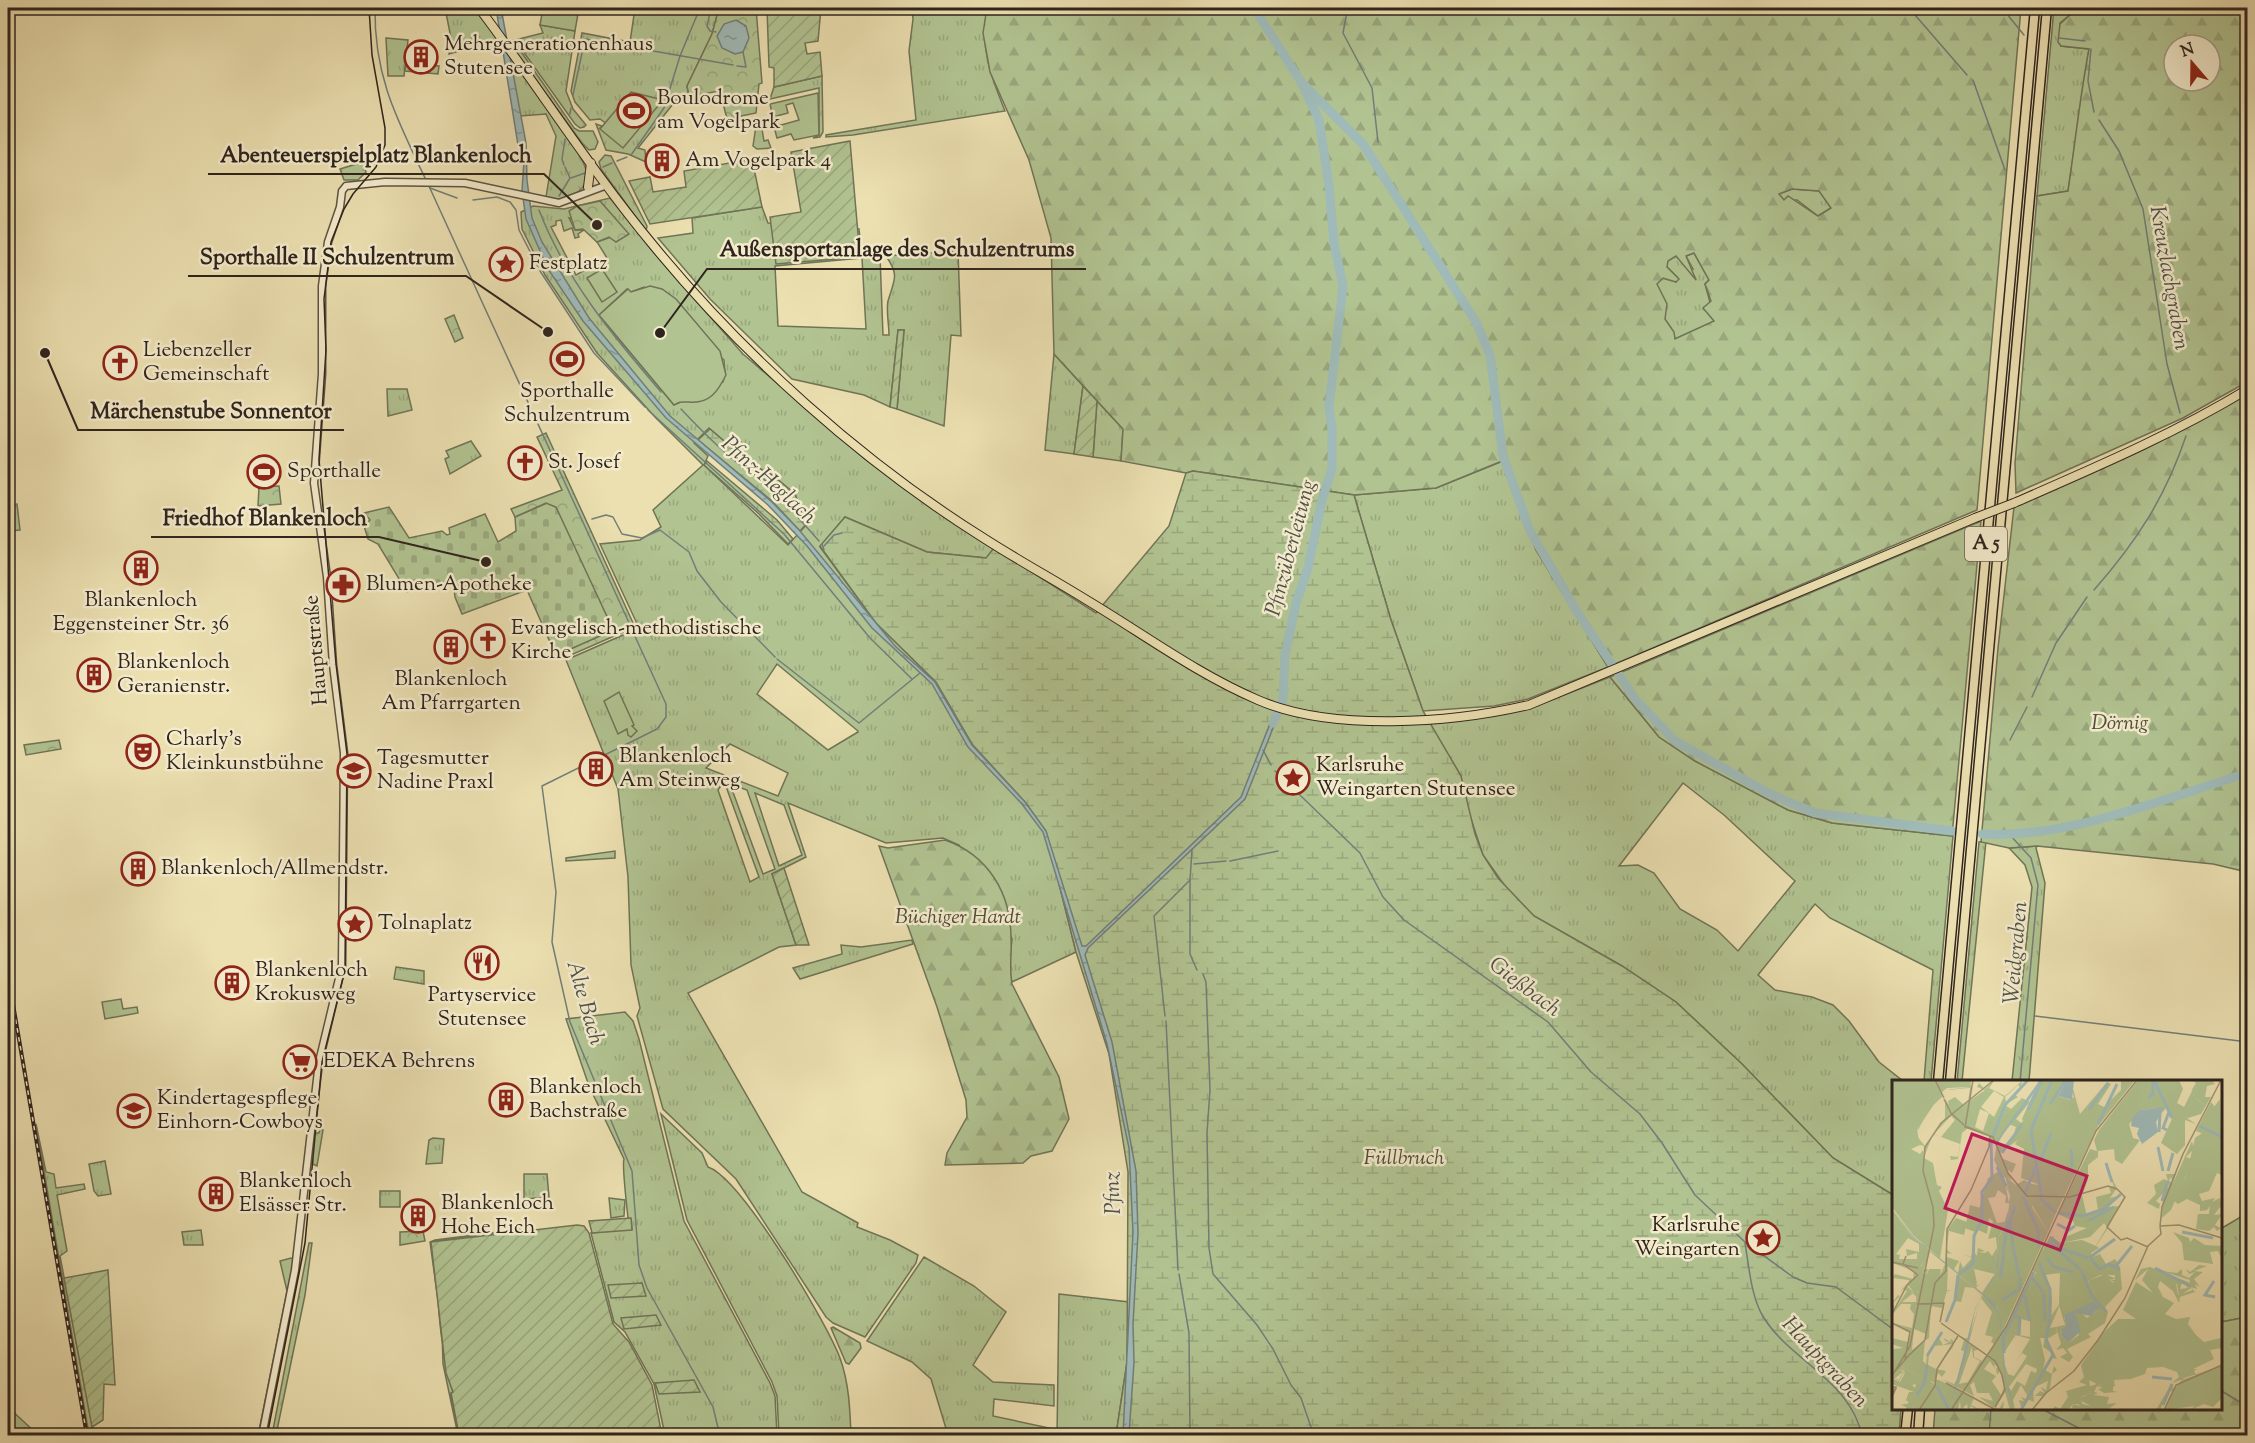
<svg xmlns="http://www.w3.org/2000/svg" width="2255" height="1443" viewBox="0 0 2255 1443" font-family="'Sorts Mill Goudy',serif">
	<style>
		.grass { fill: url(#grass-tufts); stroke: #707457; stroke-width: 1.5; fill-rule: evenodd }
		.forest { fill: url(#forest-firs); stroke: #707457; stroke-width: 1.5; fill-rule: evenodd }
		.wetland { fill: url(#wetland-marsh); stroke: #707457; stroke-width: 1.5 }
		.cemetery { fill: url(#cemetery-stones); stroke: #707457; stroke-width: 1.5 }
		.park { fill: url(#park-crowns); stroke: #707457; stroke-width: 1.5 }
		.garden { fill: url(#garden-furrows); stroke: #707457; stroke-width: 1.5 }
		.pitch { fill: #b1c391; stroke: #707457; stroke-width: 1.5 }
		.water { fill: url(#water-ripples); stroke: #727e7a; stroke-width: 1.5 }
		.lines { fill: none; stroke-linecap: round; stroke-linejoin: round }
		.stream { stroke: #727e7a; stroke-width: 1.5 }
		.river { stroke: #9fbab8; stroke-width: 9 }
		.minor-casing { stroke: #5e5342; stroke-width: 9 }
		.major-casing { stroke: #2f241d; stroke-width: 10 }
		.highway-casing { stroke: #2f241d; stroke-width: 11 }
		.minor { stroke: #f3ebcc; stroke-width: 6 }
		.major { stroke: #ece0b1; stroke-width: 8 }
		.highway { stroke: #ece0b1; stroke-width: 8 }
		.tram { stroke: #2f241d; stroke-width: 1.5 }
		.rail-casing { stroke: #2f241d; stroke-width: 4 }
		.rail { stroke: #f3ebcc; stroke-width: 1.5; stroke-dasharray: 4.5; stroke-linecap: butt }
		.major-bridge-casing { stroke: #2f241d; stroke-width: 10; stroke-linecap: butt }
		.major-bridge { stroke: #ece0b1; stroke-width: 8 }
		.labels { text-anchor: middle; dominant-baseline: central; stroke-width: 5; stroke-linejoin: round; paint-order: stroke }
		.shield { fill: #f3ebcc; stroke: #6a6052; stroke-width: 1.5 }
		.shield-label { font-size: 20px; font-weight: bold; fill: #2f241d }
		.poi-label { font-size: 21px; fill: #2f241d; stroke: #f3ebcc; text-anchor: start }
		.street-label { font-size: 21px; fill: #2f241d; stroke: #f3ebcc }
		.park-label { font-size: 21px; font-style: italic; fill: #504c3a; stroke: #f3ebcc }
		.water-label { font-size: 22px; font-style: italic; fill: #51514c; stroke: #f3ebcc }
		.inset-river { fill: none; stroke: #9fbab8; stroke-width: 3 }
		.inset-road { fill: none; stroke: #a09576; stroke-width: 1.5 }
		.view { fill: #c2185b; fill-opacity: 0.15; stroke: #c2185b; stroke-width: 3 }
		.inset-edge { fill: none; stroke: #2f241d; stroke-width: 3 }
		.leader { fill: none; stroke: #2f241d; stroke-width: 2 }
		.callout-dot { fill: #2f241d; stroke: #f3ebcc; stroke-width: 2 }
		.callout-label { font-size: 22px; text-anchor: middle; font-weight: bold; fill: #2f241d; stroke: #f3ebcc; stroke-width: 5; stroke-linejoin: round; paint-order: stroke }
	</style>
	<defs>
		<pattern id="grass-tufts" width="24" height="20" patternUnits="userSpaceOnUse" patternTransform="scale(1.5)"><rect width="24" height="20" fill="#b1c391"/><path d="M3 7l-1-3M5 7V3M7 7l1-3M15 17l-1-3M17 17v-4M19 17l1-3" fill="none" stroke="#99a77d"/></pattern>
		<pattern id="forest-firs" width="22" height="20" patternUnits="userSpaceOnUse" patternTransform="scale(1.5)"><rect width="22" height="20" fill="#b1c391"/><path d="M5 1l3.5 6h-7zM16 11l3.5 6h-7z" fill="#99a77d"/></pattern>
		<pattern id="wetland-marsh" width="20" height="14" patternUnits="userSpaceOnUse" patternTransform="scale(1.5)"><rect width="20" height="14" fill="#b1c391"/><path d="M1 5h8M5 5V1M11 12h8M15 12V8" fill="none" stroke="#99a77d"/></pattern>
		<pattern id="cemetery-stones" width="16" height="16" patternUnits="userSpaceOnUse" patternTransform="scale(1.5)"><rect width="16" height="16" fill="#b1c391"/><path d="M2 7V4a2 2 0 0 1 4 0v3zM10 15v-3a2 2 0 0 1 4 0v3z" fill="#99a77d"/></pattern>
		<pattern id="park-crowns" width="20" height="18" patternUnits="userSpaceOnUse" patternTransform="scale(1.5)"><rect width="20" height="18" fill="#b1c391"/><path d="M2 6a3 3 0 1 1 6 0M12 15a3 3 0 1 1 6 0" fill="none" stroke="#99a77d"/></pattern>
		<pattern id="garden-furrows" width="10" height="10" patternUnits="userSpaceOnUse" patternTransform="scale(1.5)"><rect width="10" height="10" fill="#b1c391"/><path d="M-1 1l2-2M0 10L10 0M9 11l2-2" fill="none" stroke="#99a77d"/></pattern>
		<pattern id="water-ripples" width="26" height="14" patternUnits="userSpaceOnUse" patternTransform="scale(1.5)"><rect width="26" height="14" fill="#9fbab8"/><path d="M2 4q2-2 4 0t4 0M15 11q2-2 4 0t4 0" fill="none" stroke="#829795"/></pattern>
	</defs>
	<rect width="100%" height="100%" fill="#ece0b1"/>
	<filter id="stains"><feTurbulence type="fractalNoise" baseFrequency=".00333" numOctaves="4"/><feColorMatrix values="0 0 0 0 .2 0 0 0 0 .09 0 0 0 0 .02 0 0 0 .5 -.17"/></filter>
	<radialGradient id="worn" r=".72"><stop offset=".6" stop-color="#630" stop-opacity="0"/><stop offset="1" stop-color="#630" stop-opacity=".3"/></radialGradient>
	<!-- grass -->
	<g class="grass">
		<polygon points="445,8 476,8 503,45 504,54 495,41 449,54 451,38"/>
		<polygon points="635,8 719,8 712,34 687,86 689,96 677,99 638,148 645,150 646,162 628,154 606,150 596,124 602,126 600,128 616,131 600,119 590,120 575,102 571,91 582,33 630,42"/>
		<path d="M912,8h75c-7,40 3,66 18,103l-152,24 -27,2v-2l90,-15 -7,-69 4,-32z"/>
		<polygon points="2054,8 2078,8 2060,23 2061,46 2089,49 2068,191 2037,196"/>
		<polygon points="540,25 575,31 566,91 573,109 586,125 584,127 580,128 575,124 515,40 543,33"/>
		<polygon points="386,38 408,40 404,76 388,76"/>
		<polygon points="513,40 574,128 579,131 593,131 598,142 595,149 589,150 582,143 509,43"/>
		<path d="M509,56c18,22 73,93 78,117 2,8 -4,15 -10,20 -9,7 -20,7 -31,4l10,-61 -10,-22 -26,2z"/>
		<polygon points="822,76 823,132 820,137 813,138 819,135 819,88 770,99 774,87"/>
		<polygon points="761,123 764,141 768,140 771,148 757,149 753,146 756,126"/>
		<polygon points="605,155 611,156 647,226 646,231 601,169 599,162"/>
		<polygon points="1792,189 1820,191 1831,208 1818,216 1797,200 1784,200 1778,194"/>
		<path d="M610,198l50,62 83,94 122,105 129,89 -7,10 -60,-6 -82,-35 -25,30 56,76 60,59 36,62 53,58 21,29 30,121 -64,30 -3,-13 3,-30 -53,-94 -16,-7 -57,5 -98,-40 18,54 -34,17 24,71 -17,2 -91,46 114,199 56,31 -1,4 33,13 28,15 -2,8 -51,74 -32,-14 -7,-6 -90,-138 -73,-70 -26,-93 3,-8 -9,-43 -3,-88 -10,-88 -52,-129 73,-32 -39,-84 40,-4 21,-13 -8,-17 50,-45 -48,-48 -58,-64 -52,-78 -23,-46 -1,-17 12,-6 31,3zM569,218l45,18 -17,6 10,16 -31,17 -25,-48 5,-2v-4l5,-1 3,11 8,-3 3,10 4,-1 -1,-3 6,-4h-9zM644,287l80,73 1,15 -2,7 -49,23 -75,-90 28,-26 4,3zM709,428l42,36 21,11 23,19 7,19 7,9 -21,23 -84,-80 4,-9 -14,-13zM777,664l81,67v1l-30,18 -71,-56zM730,744l58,29 -10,23 -72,-28zM724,781l35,96 -9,5 -32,-92zM730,784l17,6 28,79 -12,5zM755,793l29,12 18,50 -23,11z"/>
		<path d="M762,207l6,16 91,6 3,29 18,-2 3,79h6c0,-10 -3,-25 -1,-34 6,-21 12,-25 -2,-45l72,-5 3,85 -10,-1 -7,91 -47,-17 7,-79h-6l-8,77 -26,-12 -72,-16 -82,-80 -52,-61 35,-5 -1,-15zM862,258l4,71 -88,-3 -3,-60z"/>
		<path d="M1694,253l15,27 -4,4 10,37 -40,18c-1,-9 -8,-13 -11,-21 -3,-13 -1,-22 -8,-34l7,-6 13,4 1,-5 -10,-10v-6l9,-5 12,12 5,1 -7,-13z"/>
		<polygon points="1054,354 1083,386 1074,454 1045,450"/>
		<polygon points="387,389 407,389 412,410 388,416"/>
		<polygon points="1097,401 1123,429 1121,461 1093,457"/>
		<polygon points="471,441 481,456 450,474 445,459 449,457 446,451"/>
		<polygon points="1503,461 1536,550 1608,667 1528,699 1494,706 1423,711 1391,620 1354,495 1436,488"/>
		<polygon points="17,504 20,530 10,531 8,505"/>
		<path d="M1610,677l49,60 36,24 93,49 44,13 121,13 -22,245h-7l9,-111 -103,-52 -15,-14 -57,71 17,15 37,7 21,8 16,16 30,41 24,19 -9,1 -1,113 -60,-37 -91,-94 -66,-62 -54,-36 -88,-50 -24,-23 -27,-38 -20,-60 -2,-19 -33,-55 77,-7 31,-8zM1683,783l41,32 71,66 -57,70 -21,-21 -37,-21 -26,-36 -16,-8 -19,1z"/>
		<polygon points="1986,841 1962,1081 1957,1082 1979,842"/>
		<polygon points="2037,846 2036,848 2045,883 2029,1081 2012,1081 2032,887 2025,865 2009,848"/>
		<polygon points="615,851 615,858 566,861 566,858"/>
		<polygon points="912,940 913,944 800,979 793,968 842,954 841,945 861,947"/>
		<polygon points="396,967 424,971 424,984 394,979"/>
		<path d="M625,1012l8,9 6,18 45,182 86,162 5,13 2,39h-112l-11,-51 -29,-52 -11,-10 -23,-89 41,-4 -1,-10 -3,-1c-1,-9 -6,-54 -4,-59l-35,-73 -23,-67z"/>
		<path d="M661,1114l41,39 6,14c33,11 118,154 132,191 9,25 10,51 11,77h-72l-2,-39 -5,-14 -85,-162z"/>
		<polygon points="36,1124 46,1172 54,1174 56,1188 84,1184 85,1189 57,1195 67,1251 60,1256 94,1435 89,1435"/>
		<polygon points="320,1129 323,1130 317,1166 310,1163 312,1133 319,1133"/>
		<polygon points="433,1138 444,1139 442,1163 426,1164 429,1140"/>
		<polygon points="105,1161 111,1194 98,1196 94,1191 89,1164"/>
		<polygon points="524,1174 547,1174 549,1197 524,1199"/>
		<rect x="380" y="1191" width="20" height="16"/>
		<polygon points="609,1198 625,1200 624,1216 611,1218"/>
		<polygon points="2244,1215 2247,1215 2247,1317 2221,1322 2222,1228"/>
		<path d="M523,1229l2,1 -91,11c4,49 4,104 19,151l-2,2 7,41 -15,-71 -1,-34 -12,-88 5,-2z"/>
		<polygon points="201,1230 203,1245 184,1245 182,1232"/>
		<polygon points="309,1243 312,1243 305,1295 276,1435 272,1435"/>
		<polygon points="924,1257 974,1286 1006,1312 973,1365 993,1382 1054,1385 1054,1406 994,1399 993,1416 1054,1429 1054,1435 948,1435 931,1379 912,1362 867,1341"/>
		<polygon points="291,1258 294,1260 277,1361 260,1435 258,1436 287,1291 280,1261"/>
		<polygon points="1059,1294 1129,1302 1127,1362 1116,1435 1057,1436"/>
	</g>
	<!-- forest -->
	<g class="forest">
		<path d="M987,8h1034l-44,502 -369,157 -72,-117 -34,-89 -66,27 -82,7 -161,-24 -7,2 -65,-12 2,-32 -69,-75 -3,-116 -22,-78 -39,-88 -7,-39zM1792,189l27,2 12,17 -13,8 -30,-20 -4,4 -5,-6zM1694,253l15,27 -4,4 6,17 -8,7 11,13 -39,18 -1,-7 -9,-13 2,-15 -10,-20 6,-6 13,4 3,-3 -12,-12 1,-6 8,-5 20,24 -10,-24z"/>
		<path d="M2078,8h169v374l-64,36 -167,75 -1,-30 22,-267 31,-5c7,-47 12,-95 21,-142l-28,-3 -3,-4 2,-18zM2174,45h36v36h-36z"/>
		<path d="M2247,392v480l-34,-8 -176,-18 -28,2 -28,-6 17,-194 16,-141c79,-35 160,-68 233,-115z"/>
		<polygon points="1981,521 1952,836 1832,823 1788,810 1695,761 1659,737 1610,677"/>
		<path d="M945,840c43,15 66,53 66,98 1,16 -2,30 1,46l47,93 10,42 -17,32 -21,5 -8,7 -78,2 2,-12 20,-36 -1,-17 -29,-93 -58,-161 9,2z"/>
		<polygon points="2247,1317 2247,1435 1933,1435 1935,1409 2220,1408 2221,1322"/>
		<polygon points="833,1327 860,1343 861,1348 849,1364 846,1363 831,1328"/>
		<polygon points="8,1407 38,1435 8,1435"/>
	</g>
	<!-- wetland -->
	<g class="wetland">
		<polygon points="710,429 751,464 772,475 795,494 802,513 808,522 800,531 772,501 698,440"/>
		<polygon points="707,461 777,520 793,539 788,544 759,514 704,465"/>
		<polygon points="1193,471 1354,495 1391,620 1423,711 1461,776 1475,834 1483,855 1498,878 1534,916 1622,966 1676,1002 1742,1064 1833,1158 1893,1195 1894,1408 1901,1409 1899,1435 1116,1435 1127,1362 1128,1172 1109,1054 1076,952 1046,831 1025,802 972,744 936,682 876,623 820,546 845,517 927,552 986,558 994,548 1096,613 1169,526 1186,473"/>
	</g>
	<!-- cemetery -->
	<polygon class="cemetery" points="547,503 556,507 564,520 611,625 607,633 562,653 554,651 527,590 462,614 455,597 453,580 407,592 378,544 368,539 364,526 370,520 364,513 389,507 409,538 442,531 447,535 450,534 449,528 485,514 498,542 516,531 515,517"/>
	<!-- park -->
	<g class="park">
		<polygon points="719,8 756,8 762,83 759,84 756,113 727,119 720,91 689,96 687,86 712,34"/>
		<polygon points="363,162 366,172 358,180 344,180 340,169"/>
		<polygon points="600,201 629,234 616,242 609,237 597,242 583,229 575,230 569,211 577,206"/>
		<polygon points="454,315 463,338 455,342 445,319"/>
		<polygon points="546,433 634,625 630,629 562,659 555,656 552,649 562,653 607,633 611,625 556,507 546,503 515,517 511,509 562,490 537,437"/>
		<polygon points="279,486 281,504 258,506 259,487"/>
		<polygon points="59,740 61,749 26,755 24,745"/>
		<polygon points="121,999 123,1009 137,1007 138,1013 105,1019 102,1002"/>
		<polygon points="423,1231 425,1241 400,1245 400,1232"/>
	</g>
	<!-- garden -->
	<g class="garden">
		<polygon points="767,8 821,8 818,41 805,43 807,54 820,52 822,76 774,87 774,68 769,67"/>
		<polygon points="406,63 439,66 438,74 405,71"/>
		<polygon points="850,141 860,257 776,264 770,217 801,212 791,152"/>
		<polygon points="752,159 762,207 650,224 629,181 650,177 653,192 686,187 684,171"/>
		<polygon points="898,330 904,330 897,409 890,407"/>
		<polygon points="1083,386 1097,401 1093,457 1074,454"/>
		<polygon points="784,868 809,945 796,945 772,874"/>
		<polygon points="631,1218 632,1230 592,1233 589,1221"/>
		<polygon points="577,1225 584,1226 589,1233 613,1324 629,1342 652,1385 662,1435 459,1435 451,1393 453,1392 446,1373 431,1242"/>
		<polygon points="108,1270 115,1385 104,1384 103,1420 92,1427 64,1278"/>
		<polygon points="642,1283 646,1296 611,1298 608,1285"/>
		<polygon points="656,1315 661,1325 624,1329 621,1318"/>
		<polygon points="694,1380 700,1392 659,1394 655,1383"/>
		<polygon points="716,1429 716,1435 667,1435 665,1432"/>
	</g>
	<!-- pitch -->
	<g class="pitch">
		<polygon points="543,8 579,8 575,31 540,25"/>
		<polygon points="631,92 663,100 623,148 600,129"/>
		<polygon points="818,93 819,135 794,140 791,134 777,138 774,127 799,120 793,103 786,105 788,113 773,117 770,104"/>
		<polygon points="602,269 617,292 602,302 587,278"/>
		<path d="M650,286l12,3 14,10 44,52 6,24c-8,16 -16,29 -37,27 -7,0 -9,-1 -15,3l-75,-90 29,-26 3,3z"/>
		<polygon points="619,692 634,725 632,726 637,731 631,737 628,735 627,729 618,734 604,701"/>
	</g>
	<!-- water -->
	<g class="water">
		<polygon points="496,8 501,8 526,143 527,180 532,218 542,242 589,318 670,416 772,502 800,531 895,646 935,682 972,745 1025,802 1046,831 1082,946 1086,946 1241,797 1275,711 1279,713 1245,799 1088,948 1085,955 1112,1042 1136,1171 1138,1233 1133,1324 1134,1362 1129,1435 1123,1435 1133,1232 1129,1148 1107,1044 1043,832 1022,804 968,747 932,684 872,628 807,546 768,505 666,418 583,321 548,269 526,219 522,191 524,160 522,146 518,145"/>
		<polygon points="736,20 746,26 749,38 743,52 735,54 722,48 717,36 724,24"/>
	</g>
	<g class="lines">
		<!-- stream -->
		<g class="stream">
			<path d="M375,8c-1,69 22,111 51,172"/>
			<polyline points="711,8 707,26 710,31 716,32"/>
			<polyline points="1909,8 1967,75"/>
			<polyline points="2002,8 2024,35"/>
			<polyline points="1347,12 1343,33 1372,88 1378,142"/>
			<polyline points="2059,38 2085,41"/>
			<polyline points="2091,49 2088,81 2094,112"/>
			<polyline points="737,66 746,67 743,52"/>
			<polyline points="1973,80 2005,170"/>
			<polyline points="573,95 585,39 733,65"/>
			<polyline points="570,114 571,108"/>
			<polyline points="2099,120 2119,151 2143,209 2167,364 2180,413"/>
			<polyline points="631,155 664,108 680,56 700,8"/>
			<polyline points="617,161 627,157"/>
			<polyline points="564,165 562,159 565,139"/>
			<polyline points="603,167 612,163"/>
			<polyline points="571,178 585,173"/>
			<polyline points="428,184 631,627"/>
			<polyline points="430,188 457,198"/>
			<polyline points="559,196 570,178 565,167"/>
			<polyline points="473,200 497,197 510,202 516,210 519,230 538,267"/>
			<path d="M539,210c27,70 74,126 122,182"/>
			<polyline points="540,271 594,353 645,407"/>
			<path d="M681,409c15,16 62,65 82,69l56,63"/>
			<polyline points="648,410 784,534 870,638 912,679"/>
			<polyline points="592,519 606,515 613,517 622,534 642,538 660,530 689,552 697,571 721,602 775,657"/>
			<polyline points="822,544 824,550"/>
			<polyline points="824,546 834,535 842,533"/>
			<path d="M2094,590c43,-49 71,-92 92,-154"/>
			<polyline points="633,632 666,704 666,717 657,729 542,786 556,892 552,942 570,1022 632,1171 639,1265 647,1288 713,1407 720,1436"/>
			<polyline points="777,659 859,723 920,673"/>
			<polyline points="2032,697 2056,643 2087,597"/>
			<polyline points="2010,740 2027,707"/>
			<polyline points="1263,750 1271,765"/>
			<polyline points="1275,771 1360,853 1383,897 1404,920 1548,1022 1591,1072 1640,1114 1662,1143 1695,1195 1745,1242 1793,1277 1807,1283 1836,1287 1894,1330"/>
			<polyline points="2010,835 2031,858 2038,885 2020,1082"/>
			<polyline points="1230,861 1278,851"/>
			<polyline points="1194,864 1226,861"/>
			<polyline points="1190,880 1190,954 1197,970"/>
			<polyline points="1203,974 1206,982 1210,1090 1207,1133 1209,1248 1213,1274 1257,1325 1273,1349 1291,1385 1301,1398 1314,1436"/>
			<polyline points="1165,1016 1154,916 1190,880 1192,850"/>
			<polyline points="2035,1016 2248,1042"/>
			<polyline points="1166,1021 1178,1270"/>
			<path d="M1745,1243c4,23 6,55 19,75 27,43 87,63 98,118"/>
			<polyline points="1179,1274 1189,1333 1190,1436"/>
			<polyline points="2220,1390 2248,1407"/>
			<polyline points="2040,1408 2094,1436"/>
			<polyline points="1989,1436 1991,1408"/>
		</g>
		<!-- river -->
		<g class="river">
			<polyline points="1254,8 1301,82 1319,120 1329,185 1334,243 1343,286 1329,407 1332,428 1332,469 1322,500 1308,568 1296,603 1285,655 1283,699 1273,723"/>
			<polyline points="1301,82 1363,144 1476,322 1490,355 1503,456 1530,531 1579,615 1635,699 1675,741 1770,794 1815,813 1952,831"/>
			<path d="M1982,834c86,5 183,-36 266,-61"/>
		</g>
		<defs>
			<polyline id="minor" points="262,1436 295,1270 319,1062 342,966 344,753 333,665 327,577 314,483 322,374 322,286 328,242 340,207 342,191 346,186 385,182 465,183 559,203 607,185"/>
			<g id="major">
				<path d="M479,8c59,78 111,161 174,237 91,111 208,216 329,292 34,22 69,41 103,62 57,34 112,75 173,101 74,32 194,23 271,5l446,-187"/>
				<polyline points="588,187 591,163"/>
				<path d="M2014,503c80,-35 160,-69 234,-114"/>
			</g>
			<g id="highway">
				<polyline points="1938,1082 2035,8"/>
				<polyline points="1950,1082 2047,8"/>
				<polyline points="1905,1436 1908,1408"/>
				<polyline points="1918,1436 1920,1408"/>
			</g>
		</defs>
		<!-- minor casing -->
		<use href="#minor" class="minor-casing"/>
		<!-- major casing -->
		<use href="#major" class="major-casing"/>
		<!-- highway casing -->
		<use href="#highway" class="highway-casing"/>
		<!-- minor -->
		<use href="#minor" class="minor"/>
		<!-- major -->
		<use href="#major" class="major"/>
		<!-- highway -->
		<use href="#highway" class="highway"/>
		<!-- tram -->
		<polyline class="tram" points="267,1436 305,1243 322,1062 345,970 347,754 336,664 319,459 326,350 324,299 331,242 344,209 353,194 376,167 385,145 385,128 372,55 369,8"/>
		<defs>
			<polyline id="rail" points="8,975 87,1436"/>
		</defs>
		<!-- rail casing -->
		<use href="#rail" class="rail-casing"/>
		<!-- rail -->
		<use href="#rail" class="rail"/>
		<defs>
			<polyline id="major-bridge" points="1975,518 2014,503"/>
		</defs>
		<!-- major-bridge casing -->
		<use href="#major-bridge" class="major-bridge-casing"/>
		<!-- major-bridge -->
		<use href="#major-bridge" class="major-bridge"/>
	</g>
	<!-- icons -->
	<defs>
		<symbol id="building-ring" viewBox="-11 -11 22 22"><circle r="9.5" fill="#f3ebcc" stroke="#8f2418" stroke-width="1.5"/><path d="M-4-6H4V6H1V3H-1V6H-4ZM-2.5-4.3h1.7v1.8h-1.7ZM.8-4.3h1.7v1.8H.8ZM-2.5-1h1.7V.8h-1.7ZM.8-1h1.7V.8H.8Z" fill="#8f2418"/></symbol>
		<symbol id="stadium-ring" viewBox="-11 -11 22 22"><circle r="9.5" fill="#f3ebcc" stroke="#8f2418" stroke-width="1.5"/><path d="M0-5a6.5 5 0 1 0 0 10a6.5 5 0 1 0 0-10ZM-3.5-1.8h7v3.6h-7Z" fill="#8f2418"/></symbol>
		<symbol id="sight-ring" viewBox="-11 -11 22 22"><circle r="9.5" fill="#f3ebcc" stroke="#8f2418" stroke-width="1.5"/><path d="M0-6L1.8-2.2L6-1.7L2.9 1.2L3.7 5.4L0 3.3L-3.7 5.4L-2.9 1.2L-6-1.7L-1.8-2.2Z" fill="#8f2418"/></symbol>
		<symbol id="church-ring" viewBox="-11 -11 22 22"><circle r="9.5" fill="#f3ebcc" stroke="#8f2418" stroke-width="1.5"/><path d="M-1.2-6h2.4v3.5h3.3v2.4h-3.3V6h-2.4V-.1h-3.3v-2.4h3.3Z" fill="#8f2418"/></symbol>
		<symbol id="pharmacy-ring" viewBox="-11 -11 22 22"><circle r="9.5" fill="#f3ebcc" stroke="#8f2418" stroke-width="1.5"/><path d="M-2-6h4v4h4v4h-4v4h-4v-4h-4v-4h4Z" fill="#8f2418"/></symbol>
		<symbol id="theatre-ring" viewBox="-11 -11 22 22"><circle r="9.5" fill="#f3ebcc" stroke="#8f2418" stroke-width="1.5"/><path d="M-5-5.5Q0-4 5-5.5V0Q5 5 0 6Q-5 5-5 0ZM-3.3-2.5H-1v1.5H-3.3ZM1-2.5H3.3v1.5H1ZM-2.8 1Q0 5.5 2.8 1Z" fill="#8f2418"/></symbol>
		<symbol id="school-ring" viewBox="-11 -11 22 22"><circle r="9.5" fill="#f3ebcc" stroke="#8f2418" stroke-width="1.5"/><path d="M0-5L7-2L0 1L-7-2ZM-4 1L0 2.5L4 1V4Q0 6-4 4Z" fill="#8f2418"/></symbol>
		<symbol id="restaurant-ring" viewBox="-11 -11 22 22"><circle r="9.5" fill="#f3ebcc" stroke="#8f2418" stroke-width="1.5"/><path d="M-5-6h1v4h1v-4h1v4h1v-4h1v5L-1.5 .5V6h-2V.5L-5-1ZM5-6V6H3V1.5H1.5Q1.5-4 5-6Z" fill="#8f2418"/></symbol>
		<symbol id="supermarket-ring" viewBox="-11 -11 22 22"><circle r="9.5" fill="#f3ebcc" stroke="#8f2418" stroke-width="1.5"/><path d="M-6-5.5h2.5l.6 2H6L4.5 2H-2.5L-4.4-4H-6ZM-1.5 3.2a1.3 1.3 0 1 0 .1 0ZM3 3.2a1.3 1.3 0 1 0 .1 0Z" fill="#8f2418"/></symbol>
	</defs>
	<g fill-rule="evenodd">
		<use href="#building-ring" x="402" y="38" width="38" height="38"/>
		<use href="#stadium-ring" x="615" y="92" width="38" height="38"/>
		<use href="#building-ring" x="643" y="142" width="38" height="38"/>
		<use href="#sight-ring" x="487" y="245" width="38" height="38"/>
		<use href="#stadium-ring" x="548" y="340" width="38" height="38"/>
		<use href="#church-ring" x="101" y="344" width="38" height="38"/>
		<use href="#church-ring" x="506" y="444" width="38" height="38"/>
		<use href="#stadium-ring" x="245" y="453" width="38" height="38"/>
		<use href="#building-ring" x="122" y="549" width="38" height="38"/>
		<use href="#pharmacy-ring" x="324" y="566" width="38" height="38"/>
		<use href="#church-ring" x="469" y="622" width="38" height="38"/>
		<use href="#building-ring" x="432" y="628" width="38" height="38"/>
		<use href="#building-ring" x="75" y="656" width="38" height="38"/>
		<use href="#theatre-ring" x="124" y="733" width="38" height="38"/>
		<use href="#building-ring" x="577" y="750" width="38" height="38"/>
		<use href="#school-ring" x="335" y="752" width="38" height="38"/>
		<use href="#sight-ring" x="1274" y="759" width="38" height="38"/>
		<use href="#building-ring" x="119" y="850" width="38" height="38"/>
		<use href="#sight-ring" x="336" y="905" width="38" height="38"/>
		<use href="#restaurant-ring" x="463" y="944" width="38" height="38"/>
		<use href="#building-ring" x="213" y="964" width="38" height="38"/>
		<use href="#supermarket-ring" x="281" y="1043" width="38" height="38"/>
		<use href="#building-ring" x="487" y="1081" width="38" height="38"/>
		<use href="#school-ring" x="115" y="1092" width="38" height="38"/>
		<use href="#building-ring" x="197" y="1175" width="38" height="38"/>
		<use href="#building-ring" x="399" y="1197" width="38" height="38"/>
		<use href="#sight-ring" x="1744" y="1219" width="38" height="38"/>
	</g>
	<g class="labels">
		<!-- shield labels -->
		<rect class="shield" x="1965" y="527" width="42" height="34" rx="4.5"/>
		<g class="shield-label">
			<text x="1986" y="544">A 5</text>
		</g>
		<!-- poi labels -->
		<g class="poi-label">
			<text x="444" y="45">Mehrgenerationenhaus<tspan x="444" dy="24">Stutensee</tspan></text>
			<text x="657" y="99">Boulodrome<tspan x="657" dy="24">am Vogelpark</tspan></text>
			<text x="685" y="161">Am Vogelpark 4</text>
			<text x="529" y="264">Festplatz</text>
			<text x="143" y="351">Liebenzeller<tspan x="143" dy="24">Gemeinschaft</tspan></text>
			<text x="567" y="392" text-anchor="middle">Sporthalle<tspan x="567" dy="24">Schulzentrum</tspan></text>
			<text x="548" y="463">St. Josef</text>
			<text x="287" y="472">Sporthalle</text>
			<text x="366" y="585">Blumen-Apotheke</text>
			<text x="141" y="601" text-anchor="middle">Blankenloch<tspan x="141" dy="24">Eggensteiner Str. 36</tspan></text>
			<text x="511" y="629">Evangelisch-methodistische<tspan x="511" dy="24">Kirche</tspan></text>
			<text x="117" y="663">Blankenloch<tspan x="117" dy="24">Geranienstr.</tspan></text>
			<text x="451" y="680" text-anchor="middle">Blankenloch<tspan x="451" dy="24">Am Pfarrgarten</tspan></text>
			<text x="166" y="740">Charly's<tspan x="166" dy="24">Kleinkunstbühne</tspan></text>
			<text x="619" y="757">Blankenloch<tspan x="619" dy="24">Am Steinweg</tspan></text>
			<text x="377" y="759">Tagesmutter<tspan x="377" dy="24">Nadine Praxl</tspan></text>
			<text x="1316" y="766">Karlsruhe<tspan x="1316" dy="24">Weingarten Stutensee</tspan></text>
			<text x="161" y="869">Blankenloch/Allmendstr.</text>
			<text x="378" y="924">Tolnaplatz</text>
			<text x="255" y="971">Blankenloch<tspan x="255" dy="24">Krokusweg</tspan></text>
			<text x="482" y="996" text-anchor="middle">Partyservice<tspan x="482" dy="24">Stutensee</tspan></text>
			<text x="323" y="1062">EDEKA Behrens</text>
			<text x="529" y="1088">Blankenloch<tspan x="529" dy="24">Bachstraße</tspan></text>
			<text x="157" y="1099">Kindertagespflege<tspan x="157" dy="24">Einhorn-Cowboys</tspan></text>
			<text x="239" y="1182">Blankenloch<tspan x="239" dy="24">Elsässer Str.</tspan></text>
			<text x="441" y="1204">Blankenloch<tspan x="441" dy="24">Hohe Eich</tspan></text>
			<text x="1740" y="1226" text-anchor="end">Karlsruhe<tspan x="1740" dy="24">Weingarten</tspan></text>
		</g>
		<!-- street labels -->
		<g class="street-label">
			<text transform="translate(317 650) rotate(-95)">Hauptstraße</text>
		</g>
		<!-- park labels -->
		<g class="park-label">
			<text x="2120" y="724">Dörnig</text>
			<text x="958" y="918">Büchiger Hardt</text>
			<text x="1404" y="1159">Füllbruch</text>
		</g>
		<!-- water labels -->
		<g class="water-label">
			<text transform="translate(2168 278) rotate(80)">Kreuzlachgraben</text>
			<text transform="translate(768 481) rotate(42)">Pfinz-Heglach</text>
			<text transform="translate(1292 548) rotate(-75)">Pfinzüberleitung</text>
			<text transform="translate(2017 953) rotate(-85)">Weidgraben</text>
			<text transform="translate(1524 988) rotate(37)">Gießbach</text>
			<text transform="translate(584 1003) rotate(74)">Alte Bach</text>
			<text transform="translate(1114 1193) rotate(-93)">Pfinz</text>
			<text transform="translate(1824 1363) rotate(47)">Hauptgraben</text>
		</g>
	</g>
	<!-- overview -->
	<g transform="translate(1892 1080)">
		<rect width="330" height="330" fill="#ece0b1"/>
		<path d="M79,0v20l14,-10 -8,-3 2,-4 6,6 10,-9 -6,8 16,8 17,-15 -1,6 8,-7 -8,8 -3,-3 -13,12 1,5 12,-12 -4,4 4,3 -13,8 6,4 11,-11 8,4 -14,17 5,4 3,-3 3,6 -5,11 -22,16 1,5 15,6 -4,9 -7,-5 7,12 -8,-3 5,26h-4l1,-7 -8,-6 -3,7 -7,1 9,25 8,-1 -6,15 -4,37 -21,-5 -1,-5 -14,9 15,14 5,-3 -3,4 18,15 6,12 2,17 7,-13 -7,15 -1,1 -6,-29 -47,-40 -1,24 4,1h-4l-5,17 -11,-2 -2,32 -3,2v-4l-1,2 -6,-1 6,1 1,-4 -12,-5 -2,21 13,-10 -2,21 3,3 1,-8 2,-3 -1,12 8,4 17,-25 -18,2v-3l4,-5 4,7 6,-3 -4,-1 -1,-3 8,5 -2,-3 2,-1 2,4 -1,4 -17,22 10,2 -4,6 -4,-4 -2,7h3l34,17 18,13 -17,-12 -3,7 6,3v2l-6,-4 -3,4 -1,-6 -6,6 -1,-9 -2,9h-8l5,-22 -2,3 -12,-5 -3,6 -5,-2 3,-6 -5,-3 -18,29 3,-16 -7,16 -3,-2 7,-15 -7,8 3,-9h5l4,-16 -17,-10 4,5 -8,14 2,-4 -5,-3 5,2 5,-9 -4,-2 -8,8v-24l2,-4 9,-1 -11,-4v-6l16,4 3,-9 -19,-10 20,5 2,-14 -4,-5 1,-5h-10l-9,11v-12l6,-8 2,1 -7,7 2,6 12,-18 -4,-2 -3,3 3,-4 15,-14 -14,-10 15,6 3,-5 5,-15 -10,-9 11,6 6,-37 -11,-37 1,-27 -4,-1 -4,-10 7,-19 -28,-2 -3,-3 32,4 3,-5 15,-18 1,4 -16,15 -11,24 9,11 20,-28v-19l4,6 -1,-4 7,-4 9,8 4,-3 2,-14 -26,2 26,-3zM102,11l10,6 -10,20 -13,-10zM88,29l9,4 -6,18 -8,-4zM59,36l4,4 -14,17 -7,-3zM117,44l7,3 -2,7 -11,13 -6,-2zM76,48l20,8 9,10 -3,14 5,11 -11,7 -12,42 3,2 -6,-1 7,4 -5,9 3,-4 9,4 2,-16 4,3 -5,18 8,-2 1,11 -5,8 -4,-5 -3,2 -6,-1 6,-1 -7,-3 -1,8 -4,-6 -2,7 -8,-3 9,4 -9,10 -3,-7 -2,12 -4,-4 5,-8 -12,-4v-4l5,1 -6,-5 -1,13 -18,-13 8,-32 -12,-57 10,-26 27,10 -2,13 -8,-1 1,4 7,-1 4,-26zM36,170l17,14 -5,12 1,-7h-12l-2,5 -5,-2zM20,201l5,3 -3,7 4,-2 -2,13h-14l10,-8 -5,-7zM299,0h21l3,4 -8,2 -2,11h6l-10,17 -16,5 2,-6 17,-9 -9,-6 1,-11 -5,4 5,-8zM285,74l3,8 -7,21 -2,-6 -4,7v4l5,-3 -4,11 -3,-5 -9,10 4,3 -1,5 -12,-6 9,-9 -2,-9 10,-6 4,2 -2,-7h9l5,-12zM214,88l11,20 -7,10 11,-3 -13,12 11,-1 -11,22 -12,18 -1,1 12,-20 -3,-4 -14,14 -29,6 2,-5 24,-10 -12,-2 -2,-5h14v-6l11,-5 -2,-13 15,-4 -2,-6 5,-1zM140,104l8,1 3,17 13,11 -8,19 -16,-27zM307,185l8,1 -13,5 9,1 -9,7 6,8 -5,-3 2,5 -6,-2 6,7 -6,-6 -12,8 -2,-12 5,-2 -2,7 8,-1 2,-8 -28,-9 15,2 5,-4v6l7,3 6,-6 -6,2 -3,-5 4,3zM145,191l7,4 16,-2 2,10 -1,19 -11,26 6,-1 1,6 -10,6 10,20 -5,-1 -7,12 7,4 2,-8 3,4 -5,4 -2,14 -17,22 9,-14h-7l5,-5 5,2 -4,-5 4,-2 -3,2 4,2 2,-9 -15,7 1,14 -7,-3 -5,11 -3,-10 5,1 -3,-4 5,2 1,-4 -6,-10 -8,15 2,10h-5l-5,-18 -9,15 3,2 4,-7 1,-1 -1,7 -5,2 -3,-2 4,-7 -5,7 -15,-11 14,4 -4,-8h-12l-3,-11 -4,3 4,11 -33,-17 13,5 3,-5 8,-27 -4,-2 3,-10 -8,-6 12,6 -2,12 2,-9 11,6 -5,2v6l8,4 20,-26 3,30 3,9 6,2 13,-20 -5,-3 -6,9 14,-23 -11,-3 -12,20 12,-20 -5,-1 -1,-13 2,-6 5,2 -1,17 11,2v-16l-6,-1v-26zM168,193l1,29 -10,14 1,-19 -6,-22zM148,258h5l-2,9 6,4 -4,2 5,-2 2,4 -9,15 2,-10zM80,267l1,10 7,4 -12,21 -9,2zM98,281l5,8 -1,-5 4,3 -2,2 1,6 3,-4 4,16 -3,8 -9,-14 4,-5 -12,-7zM134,284l11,5 -1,4 -5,-2 -6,15 -8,-5 -6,10 -2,-4zM200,301l7,2v3h14v5l5,1 -14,1 -6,-4 5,-1 -6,-2 -3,6 4,1 -5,2 16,2 -2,7 10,-1 -10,7 -35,-2 1,-4 8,2 -4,-3 14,3 -13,-7 13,-6 -4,-6 10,-3z" fill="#b1c391" fill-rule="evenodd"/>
		<path d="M0,0h79l-1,7 -23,1 -5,4 -25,38 3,15 -9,4 9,5 3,-4 1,8 9,5 4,22 5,2 -3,4 9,19 -8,48 -26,-22 -22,-29zM147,0h28l-9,16 12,4 4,-3 -2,-5v-7l8,29 27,-32 4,2 -13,20 6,3 17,-17v-10h14l-37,46 -8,-14 8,14 -42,87 -13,-11 -3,-17 -19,-7 3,-29 -9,-5 12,-18 -5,-7zM246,0h41l4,9 -6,14 7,4 10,-20 4,2 -3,9 9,6 -19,13 11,7 -11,-4v25l-8,9 -16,-11 11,-24 -5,-12 -7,8 -1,17 1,-19 -4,-5 -15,2 -12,14 4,14 7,2 -18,24 -7,-4 -1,-11 -16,2v6l-10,8v14l-6,16 6,26h-15l-15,-7 32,-65 7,2 -3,-11 5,-10zM328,19l2,76 -5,-2 -8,18 -10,3 3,7 13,-3 -8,12 -7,1v-6l-13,-6 -9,5 -5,-4 13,-23 9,-39 10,-7 3,-16zM0,129l20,27 18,16 -6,17h4l-1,4 -5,-1 3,-13 -4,7 -5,37v-7l-8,-6 -1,-3v-1l8,8 -7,-9 1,-5 -17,-2 3,-4 18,5 1,-8 -22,-8zM16,158l11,6v8l-13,-3 1,7 10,-3v6h-18l1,-4 -4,-1zM64,138l11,4 -3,13 -15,-4 -2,14v-15zM281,152l16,6 1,4 4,-4 11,7 17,1v14l-4,-9 -8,1 3,12 -29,-4 -2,-17zM158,156l11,7 21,-3 14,6 3,2 -8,5 2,4 7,-3 6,10 9,-5 5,8 2,22 -17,18 3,5 -3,11 -17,11 3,3 -24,12 6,8 -4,5 -9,-5 7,-4 -4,-5 -7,2 5,-6 -5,-17 9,-2 -6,-20 1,-32 -16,2 -12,-4zM208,195h15v5l-6,-1 5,3 -22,10 -4,-11zM193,226l12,5 -10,7 -7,-6 -5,1 4,22 -11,8 -6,-7 -1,-7 5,-3 -2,-9zM81,184l4,19 -2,4 -16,-13zM258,187l38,15 2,4 -3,2 -1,-5 -10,1 2,11 15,-5 2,2 -15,5 -1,6 -6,-12 -13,-10 -2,6 5,10 11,6 -9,11 11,5 14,-2 -2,7 8,11 8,7 17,-4 1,10 -12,2 4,9 -21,10h4l-3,2 2,4 -24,8 7,-6 -2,-5 -14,-5 -16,1 -2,6 -14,5 -17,1 1,6 -8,3 -18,-9 2,13 -10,4 1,7h-9l-5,6h-14l-1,-1 2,-3 5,3 8,-12 -2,-6 21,-6 -8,-3 5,-5 -3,-12 24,-34 13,-12h18l-13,-9 13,-28 17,11 -11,-13 6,-11 -13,11 6,-11zM66,195l16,13 -9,-1 -4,15 -6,-1zM138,202l-6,12v26l-9,-4v20l-11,17 -2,-18zM90,215l13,11 4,11 2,18 -7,9 -3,-2 2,-5 -8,-2 7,-23 -11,-14 -12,44 -4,-4h4zM330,286v32l-9,9 -9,-3 -14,6 5,-4 -31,4 8,-18 -2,-4 -10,22h-4l16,-27 1,6 11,-11zM49,306l14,3 -5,21h-32l15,-20 5,1z" fill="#b1c391" fill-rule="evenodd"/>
		<path d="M113,96l11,9 8,-5 8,4v23l16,25 -46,100 -5,-25 -15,-14 13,-19 4,-36 9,-23 2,-19zM213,194l11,5h-7l4,4 -21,9 -4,-11z" fill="#b1c391"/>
		<path d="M319,22l5,6 -7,9 13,13v14l-20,-5 2,-5 -8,-3z" fill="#b1c391"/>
		<path d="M300,61l2,8 -8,8 5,2 -2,10 -18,41 -9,8 1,-25 5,-1 1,-11 4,2zM328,118l2,11 -2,-2 -6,8 8,-1 -7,11 6,3 -4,3 -3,-4 -5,4 -13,-2 2,-15h11l1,-11zM78,125l11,3 -3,4 4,8 -7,12 -10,-4zM9,286l17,10 -1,8 -5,1 4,4 8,-5 1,-6 11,7 -18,25h-4v-6l-1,6 -12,-5 9,-2 -4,-3 3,-7 5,-1 -22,-8v-7l8,-8 3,3 -9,7 6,3 4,-7 1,-4z" fill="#b1c391"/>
		<path d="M148,0l-1,4 -4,7 -8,12 -29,38 -3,17 12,28 3,10v6l14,-8 -15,9v5l-1,7 -9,23 -1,27 -5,15 -11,13 13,11 5,12 6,65 5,12 3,17 -9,-30 -6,-66 -17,-20 -7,16 -9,46 -17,54 26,-101 7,-15 -23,-20 -2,3 1,-3 -45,-37 -5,-7 -16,-22 22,29 68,56 13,-19 5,-38 9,-28 1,-12 -15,-38 2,-18zM175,0h7l-2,20 -14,-4zM272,27l-8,15 2,10 -16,12 -5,-10 2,-6 -8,-2 1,-8 8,-8zM201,222l7,5 -9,9 -16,-3 6,18 -13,12 -6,-7 -1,-7 5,-3 -2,-11z" fill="#9fbab8"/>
		<path class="inset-river" d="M160,0l-21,50 11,70 14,13M262,0l18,38M256,18l5,-4v-13M158,24l16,-24M113,25l23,-25M136,30l14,-30M197,30l19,-27M206,44l19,-40M307,46l23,11M275,50l-4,-2 6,-16M267,52l1,-19M101,56l12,-31M99,61l1,37M266,67l5,24M179,69l1,18M110,73l20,-29M149,79l10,-26M214,83l6,19M105,87l9,19M276,91l5,-18M133,113l12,-29M131,117l15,33 1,18M270,121l6,-20M166,133l25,3 21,-7 17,-15M196,141l26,-14M165,144l12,6 6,-4M290,152l31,6M159,157l11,12 26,9M156,162l32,27M121,167l-3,-25 5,-16M121,167l6,29M111,172l5,-31M155,178l7,9 19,5M197,178l26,-19M199,179l9,10 9,-5 11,6M147,183l11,26v29M224,186l16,-20M263,188l35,18M189,190l11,26 14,16M67,194l14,-10 1,-28 8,-16v-28l10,-14M140,197l11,15M108,198l4,-25M322,201l-9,14 10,2M152,213l1,28M133,216l5,25M110,220l18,-11v-12M123,236l5,2 -1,17M54,242l9,-22 3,-25M112,273l-1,-15 31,-66M35,276l15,-24M260,297l20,2M45,306l12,24M25,315l7,-11 3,-19M271,325l9,-21M129,330l32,-55 -7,-16 4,-20"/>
		<path class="inset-road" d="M43,0l9,18M52,19l7,14 13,12M73,46l28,11 15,36 19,23 43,1 38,-11 9,3 8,8 -18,30 14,13 6,-2 21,9M268,146l2,-19 21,-53 38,-74M268,146l19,-1 43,13M14,176l-3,8 15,11M0,182l26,6M25,224l27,-1 -4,19M0,234l15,-29 11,-10M0,243l18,9 -5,27M49,243l54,38 7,14M12,280l21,-20 10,-57 11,-12 1,-42 24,-39 18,-43 1,-11 -25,-9 8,-47M0,295l18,-21M0,296l18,-30 24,-120 -1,-19 -10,-36 2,-24 16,-24 53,-43M54,303l50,27M4,307v1l-4,9 2,-10zM103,327l10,-17 -3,-15M27,330l16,-24 2,-17 21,-33M59,330l55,-83 90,-196 41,-51M140,330l14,-17 28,-22 24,-31 27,-42 23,-52 13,-12 -1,-8M272,330l12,-25 46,-20"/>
		<path class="view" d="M80,54l115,42 -27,74 -115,-42z"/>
		<rect width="330" height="330" class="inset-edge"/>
	</g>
	<!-- callouts -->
	<path class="leader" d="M597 225L544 174H208M660 333L707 269H1086M548 332L466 276H188M45 353L78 430H344M486 562L379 537H151"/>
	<g class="callout-dot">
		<circle cx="597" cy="225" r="6"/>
		<circle cx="660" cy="333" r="6"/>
		<circle cx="548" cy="332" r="6"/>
		<circle cx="45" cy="353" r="6"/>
		<circle cx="486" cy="562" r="6"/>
	</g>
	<g class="callout-label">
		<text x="376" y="162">Abenteuerspielplatz Blankenloch</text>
		<text x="897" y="256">Außensportanlage des Schulzentrums</text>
		<text x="327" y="264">Sporthalle II Schulzentrum</text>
		<text x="211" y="418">Märchenstube Sonnentor</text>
		<text x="265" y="525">Friedhof Blankenloch</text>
	</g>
	<!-- margin -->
	<rect width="2255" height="1443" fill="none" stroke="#ece0b1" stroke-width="30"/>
	<rect x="9" y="9" width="2237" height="1425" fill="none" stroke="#2f241d" stroke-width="3"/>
	<rect x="15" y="15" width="2225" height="1413" fill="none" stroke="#2f241d" stroke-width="1.5"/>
	<!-- north arrow -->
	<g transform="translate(2192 63) rotate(340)"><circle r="28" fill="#f3ebcc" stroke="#a59b86" stroke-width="1.5"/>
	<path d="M0-4.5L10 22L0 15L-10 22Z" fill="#8f2418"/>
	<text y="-9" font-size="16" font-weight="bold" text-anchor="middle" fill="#2f241d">N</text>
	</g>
	<rect width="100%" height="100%" filter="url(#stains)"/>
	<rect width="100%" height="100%" fill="url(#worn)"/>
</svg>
